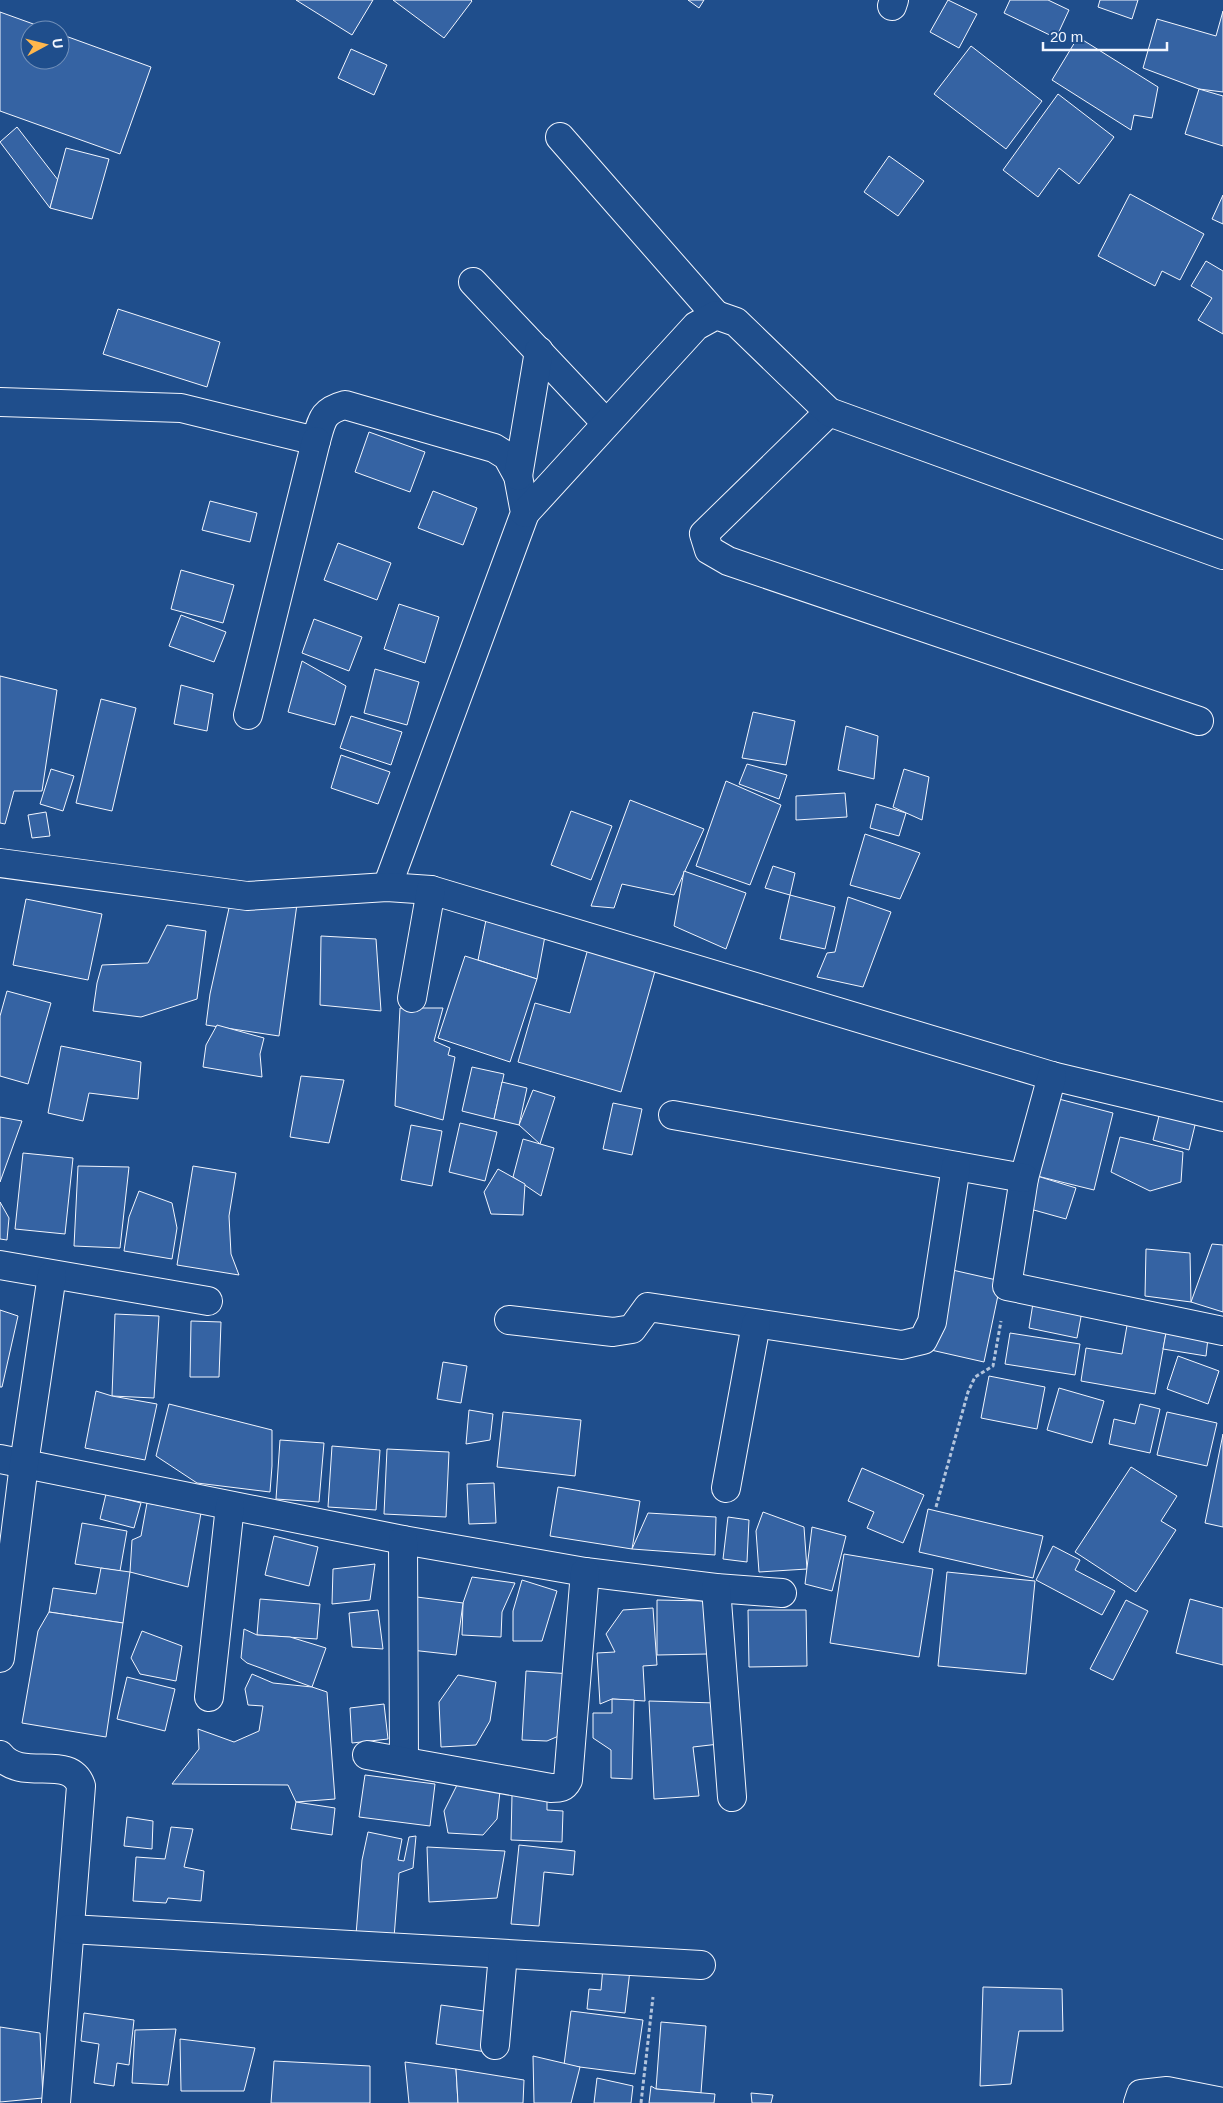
<svg xmlns="http://www.w3.org/2000/svg" width="1223" height="2103" viewBox="0 0 1223 2103" font-family="Arial,sans-serif">
	<style>
		.building { fill: #3563a3; stroke: #f2f6ff }
		.lines { fill: none; stroke-linecap: round; stroke-linejoin: round }
		.minor-casing { stroke: #f2f6ff; stroke-width: 30 }
		.path { stroke: #b3c4dc; stroke-width: 3; stroke-dasharray: 4 2.5; stroke-linecap: butt }
		.minor { stroke: #1f4e8c; stroke-width: 28 }
	</style>
	<rect width="100%" height="100%" fill="#1f4e8c"/>
	<!-- building -->
	<g class="building">
		<polygon points="296,0 373,0 352,35"/>
		<polygon points="393,0 471,0 472,1 444,38"/>
		<polygon points="688,0 704,0 699,8"/>
		<polygon points="948,0 977,14 959,48 930,32"/>
		<polygon points="1010,0 1048,0 1069,10 1056,38 1004,13"/>
		<polygon points="1100,0 1138,0 1132,19 1098,7"/>
		<polygon points="1223,11 1223,92 1199,89 1143,68 1157,19 1216,36"/>
		<polygon points="0,12 50,30 30,30 30,60 60,60 60,34 151,67 120,154 0,111"/>
		<polygon points="1078,37 1158,87 1152,118 1134,115 1131,130 1052,80"/>
		<polygon points="971,46 1042,101 1006,149 934,94"/>
		<polygon points="351,49 387,65 374,95 338,78"/>
		<polygon points="1199,89 1223,96 1223,146 1185,134"/>
		<polygon points="1058,94 1114,137 1079,184 1059,168 1038,197 1003,170"/>
		<polygon points="17,127 58,180 50,208 0,142"/>
		<polygon points="66,148 109,159 92,219 50,208"/>
		<polygon points="889,156 924,181 898,216 864,192"/>
		<polygon points="1130,194 1204,234 1180,280 1162,271 1155,286 1098,256"/>
		<polygon points="1223,195 1223,224 1212,219"/>
		<polygon points="1206,261 1223,271 1223,334 1198,320 1212,298 1191,286"/>
		<polygon points="118,309 220,342 207,387 103,354"/>
		<polygon points="369,432 425,452 410,492 355,472"/>
		<polygon points="433,491 477,508 463,545 418,528"/>
		<polygon points="210,501 257,513 250,542 202,530"/>
		<polygon points="338,543 391,563 377,600 324,580"/>
		<polygon points="181,570 234,585 223,623 171,609"/>
		<polygon points="399,604 439,617 425,663 384,649"/>
		<polygon points="181,615 226,632 214,662 169,646"/>
		<polygon points="314,619 362,637 349,671 302,653"/>
		<polygon points="302,661 346,686 335,725 288,712"/>
		<polygon points="375,669 419,682 407,725 364,713"/>
		<polygon points="0,676 57,690 42,791 14,791 5,824 0,823"/>
		<polygon points="181,685 213,694 207,731 174,724"/>
		<polygon points="101,699 136,708 112,811 76,803"/>
		<polygon points="753,712 795,721 786,765 742,758"/>
		<polygon points="351,716 402,732 391,765 340,748"/>
		<polygon points="846,726 878,736 874,779 838,770"/>
		<polygon points="341,755 390,772 378,804 331,788"/>
		<polygon points="747,764 787,775 779,799 739,784"/>
		<polygon points="51,769 74,776 63,811 40,804"/>
		<polygon points="904,769 929,777 922,820 893,807"/>
		<polygon points="726,781 781,805 750,885 696,866"/>
		<polygon points="845,793 847,817 796,820 796,796"/>
		<polygon points="630,800 704,829 674,895 622,884 614,908 591,906"/>
		<polygon points="876,804 906,813 899,836 870,828"/>
		<polygon points="571,811 612,826 591,880 551,865"/>
		<polygon points="46,812 50,836 32,838 28,815"/>
		<polygon points="865,834 920,853 900,899 850,885"/>
		<polygon points="773,866 795,873 790,895 765,888"/>
		<polygon points="684,871 746,893 726,949 674,926"/>
		<polygon points="790,895 835,907 825,949 780,939"/>
		<polygon points="848,897 891,912 863,987 817,977 827,953 835,952"/>
		<polygon points="26,899 102,914 88,980 13,965"/>
		<polygon points="297,904 279,1036 206,1025 210,994 229,908"/>
		<polygon points="487,915 545,936 537,979 478,960"/>
		<polygon points="167,925 206,931 197,999 141,1017 93,1011 97,983 102,965 148,963"/>
		<polygon points="321,936 376,939 381,1011 320,1005"/>
		<polygon points="589,945 657,964 621,1092 518,1062 535,1003 570,1013"/>
		<polygon points="465,956 537,979 510,1062 438,1038"/>
		<polygon points="7,991 51,1003 28,1084 0,1076 0,1016"/>
		<polygon points="400,1008 443,1008 434,1041 450,1048 448,1055 455,1057 443,1120 395,1106"/>
		<polygon points="217,1025 264,1038 260,1054 262,1077 203,1067 206,1045"/>
		<polygon points="61,1046 141,1062 138,1099 89,1093 83,1121 48,1113"/>
		<polygon points="472,1067 504,1074 494,1119 462,1111"/>
		<polygon points="301,1076 344,1080 329,1143 290,1137"/>
		<polygon points="502,1082 527,1088 519,1125 494,1119"/>
		<polygon points="533,1090 555,1097 540,1144 519,1125"/>
		<polygon points="1051,1097 1113,1113 1094,1190 1037,1176"/>
		<polygon points="613,1103 642,1109 632,1155 603,1149"/>
		<polygon points="1160,1112 1196,1121 1189,1150 1153,1140"/>
		<polygon points="0,1117 22,1121 0,1182"/>
		<polygon points="460,1123 497,1132 485,1181 449,1172"/>
		<polygon points="411,1125 442,1131 432,1186 401,1180"/>
		<polygon points="1120,1137 1183,1152 1181,1182 1150,1191 1111,1172"/>
		<polygon points="523,1139 554,1148 541,1196 513,1177"/>
		<polygon points="23,1153 73,1158 65,1234 15,1229"/>
		<polygon points="78,1166 129,1167 120,1248 74,1246"/>
		<polygon points="193,1166 236,1173 229,1216 231,1254 239,1275 177,1265"/>
		<polygon points="498,1169 525,1184 523,1215 491,1214 484,1192"/>
		<polygon points="1037,1176 1076,1188 1066,1219 1023,1207"/>
		<polygon points="139,1191 172,1203 177,1228 172,1259 124,1251 129,1217"/>
		<polygon points="0,1202 9,1218 7,1240 0,1239"/>
		<polygon points="1212,1244 1223,1245 1223,1312 1191,1302"/>
		<polygon points="1146,1249 1190,1253 1191,1302 1145,1296"/>
		<polygon points="948,1269 1001,1281 984,1362 931,1350"/>
		<polygon points="1034,1297 1083,1306 1077,1338 1029,1328"/>
		<polygon points="0,1310 18,1316 2,1387 0,1387"/>
		<polygon points="115,1314 159,1316 154,1398 112,1396"/>
		<polygon points="1129,1314 1168,1322 1155,1394 1081,1381 1086,1348 1122,1354"/>
		<polygon points="191,1321 221,1322 219,1377 190,1377"/>
		<polygon points="1168,1322 1209,1329 1206,1356 1163,1349"/>
		<polygon points="1010,1333 1080,1344 1075,1375 1005,1364"/>
		<polygon points="1178,1356 1219,1371 1208,1404 1167,1389"/>
		<polygon points="443,1362 467,1366 461,1403 437,1399"/>
		<polygon points="989,1376 1045,1387 1037,1429 981,1418"/>
		<polygon points="1059,1388 1104,1401 1092,1443 1047,1430"/>
		<polygon points="96,1391 112,1396 157,1404 145,1460 85,1448"/>
		<polygon points="169,1404 272,1430 272,1466 270,1492 197,1483 156,1456"/>
		<polygon points="1140,1404 1160,1409 1150,1453 1109,1444 1114,1419 1135,1424"/>
		<polygon points="469,1410 493,1414 490,1440 466,1444"/>
		<polygon points="503,1412 581,1420 575,1476 497,1467"/>
		<polygon points="1167,1412 1217,1423 1207,1466 1157,1455"/>
		<polygon points="1223,1434 1223,1527 1205,1523"/>
		<polygon points="280,1440 324,1443 319,1502 276,1499"/>
		<polygon points="332,1446 380,1450 376,1510 328,1507"/>
		<polygon points="387,1449 449,1452 446,1517 384,1514"/>
		<polygon points="1131,1467 1177,1496 1161,1521 1176,1530 1136,1592 1075,1552"/>
		<polygon points="862,1468 924,1495 903,1543 867,1528 874,1512 848,1501"/>
		<polygon points="494,1483 496,1523 469,1524 467,1484"/>
		<polygon points="558,1487 640,1501 632,1549 550,1536"/>
		<polygon points="106,1494 141,1503 134,1528 100,1519"/>
		<polygon points="147,1503 201,1513 188,1587 130,1572 132,1540 141,1536"/>
		<polygon points="928,1509 1043,1536 1033,1578 919,1552"/>
		<polygon points="763,1512 804,1527 807,1569 759,1572 756,1531"/>
		<polygon points="648,1513 716,1517 715,1555 632,1549"/>
		<polygon points="728,1517 749,1520 747,1562 723,1559"/>
		<polygon points="82,1523 127,1531 120,1571 75,1564"/>
		<polygon points="812,1527 846,1536 832,1591 805,1584"/>
		<polygon points="274,1536 318,1547 309,1586 265,1575"/>
		<polygon points="1053,1546 1080,1560 1075,1570 1115,1591 1102,1615 1036,1580"/>
		<polygon points="844,1554 933,1569 919,1657 830,1643"/>
		<polygon points="375,1564 370,1600 332,1604 333,1569"/>
		<polygon points="101,1568 130,1572 123,1623 49,1612 53,1588 96,1594"/>
		<polygon points="947,1572 1035,1581 1026,1674 938,1666"/>
		<polygon points="472,1577 515,1583 502,1612 501,1637 462,1635 463,1603"/>
		<polygon points="522,1580 557,1591 542,1641 513,1641 513,1611"/>
		<polygon points="417,1597 463,1603 456,1655 411,1650"/>
		<polygon points="260,1599 320,1604 317,1639 257,1635"/>
		<polygon points="1190,1599 1223,1608 1223,1665 1176,1653"/>
		<polygon points="657,1600 707,1601 707,1654 657,1655"/>
		<polygon points="1126,1600 1148,1611 1113,1680 1090,1669"/>
		<polygon points="653,1608 657,1665 643,1666 645,1701 612,1699 600,1704 597,1653 615,1652 606,1634 623,1610"/>
		<polygon points="378,1610 383,1649 352,1647 349,1613"/>
		<polygon points="748,1610 806,1610 807,1666 749,1667"/>
		<polygon points="49,1612 123,1623 106,1737 22,1723 38,1631"/>
		<polygon points="244,1629 257,1635 290,1637 326,1648 312,1687 247,1663 241,1658"/>
		<polygon points="142,1631 182,1646 176,1681 140,1674 131,1658"/>
		<polygon points="526,1671 572,1674 568,1732 547,1741 522,1740"/>
		<polygon points="252,1674 273,1683 312,1687 327,1692 335,1799 296,1802 288,1785 172,1784 199,1749 198,1729 234,1742 259,1731 263,1706 248,1705 245,1689"/>
		<polygon points="458,1675 496,1682 490,1721 476,1745 441,1747 439,1702"/>
		<polygon points="127,1677 175,1689 165,1731 117,1719"/>
		<polygon points="612,1699 634,1700 632,1779 611,1778 611,1750 593,1738 593,1713 612,1713"/>
		<polygon points="649,1701 716,1703 719,1744 693,1747 699,1796 654,1799"/>
		<polygon points="384,1704 388,1739 352,1743 350,1708"/>
		<polygon points="365,1775 435,1784 430,1826 359,1817"/>
		<polygon points="457,1785 500,1791 497,1819 483,1835 448,1833 444,1811"/>
		<polygon points="512,1795 547,1797 547,1810 563,1811 562,1842 511,1840"/>
		<polygon points="296,1802 335,1808 332,1835 291,1829"/>
		<polygon points="127,1817 153,1821 152,1849 124,1846"/>
		<polygon points="171,1827 193,1829 184,1867 204,1871 201,1901 168,1898 166,1903 133,1901 136,1857 165,1859"/>
		<polygon points="368,1832 402,1839 398,1860 404,1861 409,1837 416,1836 413,1868 399,1873 394,1938 356,1935 362,1860"/>
		<polygon points="519,1845 575,1851 573,1875 544,1872 539,1926 511,1924"/>
		<polygon points="427,1847 505,1851 497,1898 429,1902"/>
		<polygon points="603,1967 630,1970 625,2013 587,2009 589,1989 601,1990"/>
		<polygon points="983,1987 1062,1989 1063,2031 1019,2031 1011,2084 980,2086"/>
		<polygon points="441,2005 491,2012 486,2052 436,2044"/>
		<polygon points="571,2011 643,2020 635,2074 564,2065"/>
		<polygon points="84,2013 134,2020 129,2065 117,2063 114,2086 94,2083 99,2044 81,2041"/>
		<polygon points="661,2022 706,2026 701,2093 656,2089"/>
		<polygon points="0,2027 40,2033 43,2098 0,2102"/>
		<polygon points="176,2029 168,2085 132,2083 135,2030"/>
		<polygon points="180,2039 255,2048 244,2091 181,2091"/>
		<polygon points="533,2056 580,2067 571,2103 534,2103"/>
		<polygon points="274,2061 370,2066 370,2103 271,2103"/>
		<polygon points="405,2062 456,2069 458,2103 409,2103"/>
		<polygon points="456,2069 524,2080 523,2103 458,2103"/>
		<polygon points="597,2078 633,2086 631,2103 594,2103"/>
		<polygon points="651,2086 656,2089 715,2094 714,2103 649,2103"/>
		<polygon points="751,2093 773,2095 771,2103 752,2103"/>
	</g>
	<g class="lines">
		<defs>
			<g id="minor">
				<polyline points="892,6 894,0"/>
				<polyline points="560,137 716,315"/>
				<polyline points="473,282 606,423"/>
				<path d="M0,402l181,6 135,33c6,-21 6,-30 29,-36l149,43 13,8 11,20 7,37 -138,374"/>
				<polyline points="829,412 704,534 709,550 728,561 1199,721"/>
				<polyline points="518,476 539,351"/>
				<polyline points="525,513 696,326 716,315 736,322 829,412 1223,555"/>
				<polyline points="248,715 316,441"/>
				<polyline points="0,863 247,896 387,887 431,890 1052,1076 1223,1117"/>
				<polyline points="412,998 431,890"/>
				<polyline points="1052,1076 1024,1178 1007,1286 1223,1331"/>
				<polyline points="673,1115 1024,1178"/>
				<polyline points="0,1265 208,1301"/>
				<polyline points="509,1320 613,1332 632,1329 648,1307 902,1345 923,1340 932,1322 956,1166"/>
				<polyline points="0,1459 403,1540 585,1572 716,1588 782,1593"/>
				<polyline points="726,1488 756,1324"/>
				<polyline points="403,1540 404,1760"/>
				<polyline points="716,1588 732,1797"/>
				<polyline points="0,1658 24,1464 52,1275"/>
				<polyline points="209,1697 230,1506"/>
				<path d="M0,1755c22,28 70,-2 81,31l-25,317"/>
				<path d="M367,1755l184,33c9,0 13,0 17,-8l17,-208"/>
				<polyline points="70,1929 701,1965"/>
				<polyline points="495,2045 503,1954"/>
				<polyline points="1138,2103 1141,2094 1167,2091 1223,2102"/>
			</g>
		</defs>
		<!-- minor casing -->
		<use href="#minor" class="minor-casing"/>
		<!-- path -->
		<g class="path">
			<polyline points="936,1507 968,1392 975,1377 993,1366 1001,1321"/>
			<polyline points="641,2103 653,1997"/>
		</g>
		<!-- minor -->
		<use href="#minor" class="minor"/>
	</g>
	<!-- north arrow -->
	<g transform="translate(45 45) rotate(83)"><circle r="24" fill="#1f4e8c" stroke="#7391ba"/>
	<path d="M0-4L9 19L0 12L-9 19Z" fill="#ffb74d"/>
	<text y="-8" font-size="14" font-weight="bold" text-anchor="middle" fill="#f2f6ff">U</text>
	</g>
	<!-- scale -->
	<path d="M1043 42v8h124v-8" fill="none" stroke="#f2f6ff" stroke-width="2.5"/>
	<text x="1050" y="42" font-size="15" fill="#f2f6ff" stroke="#1f4e8c" stroke-width="4" paint-order="stroke">20 m</text>
</svg>
